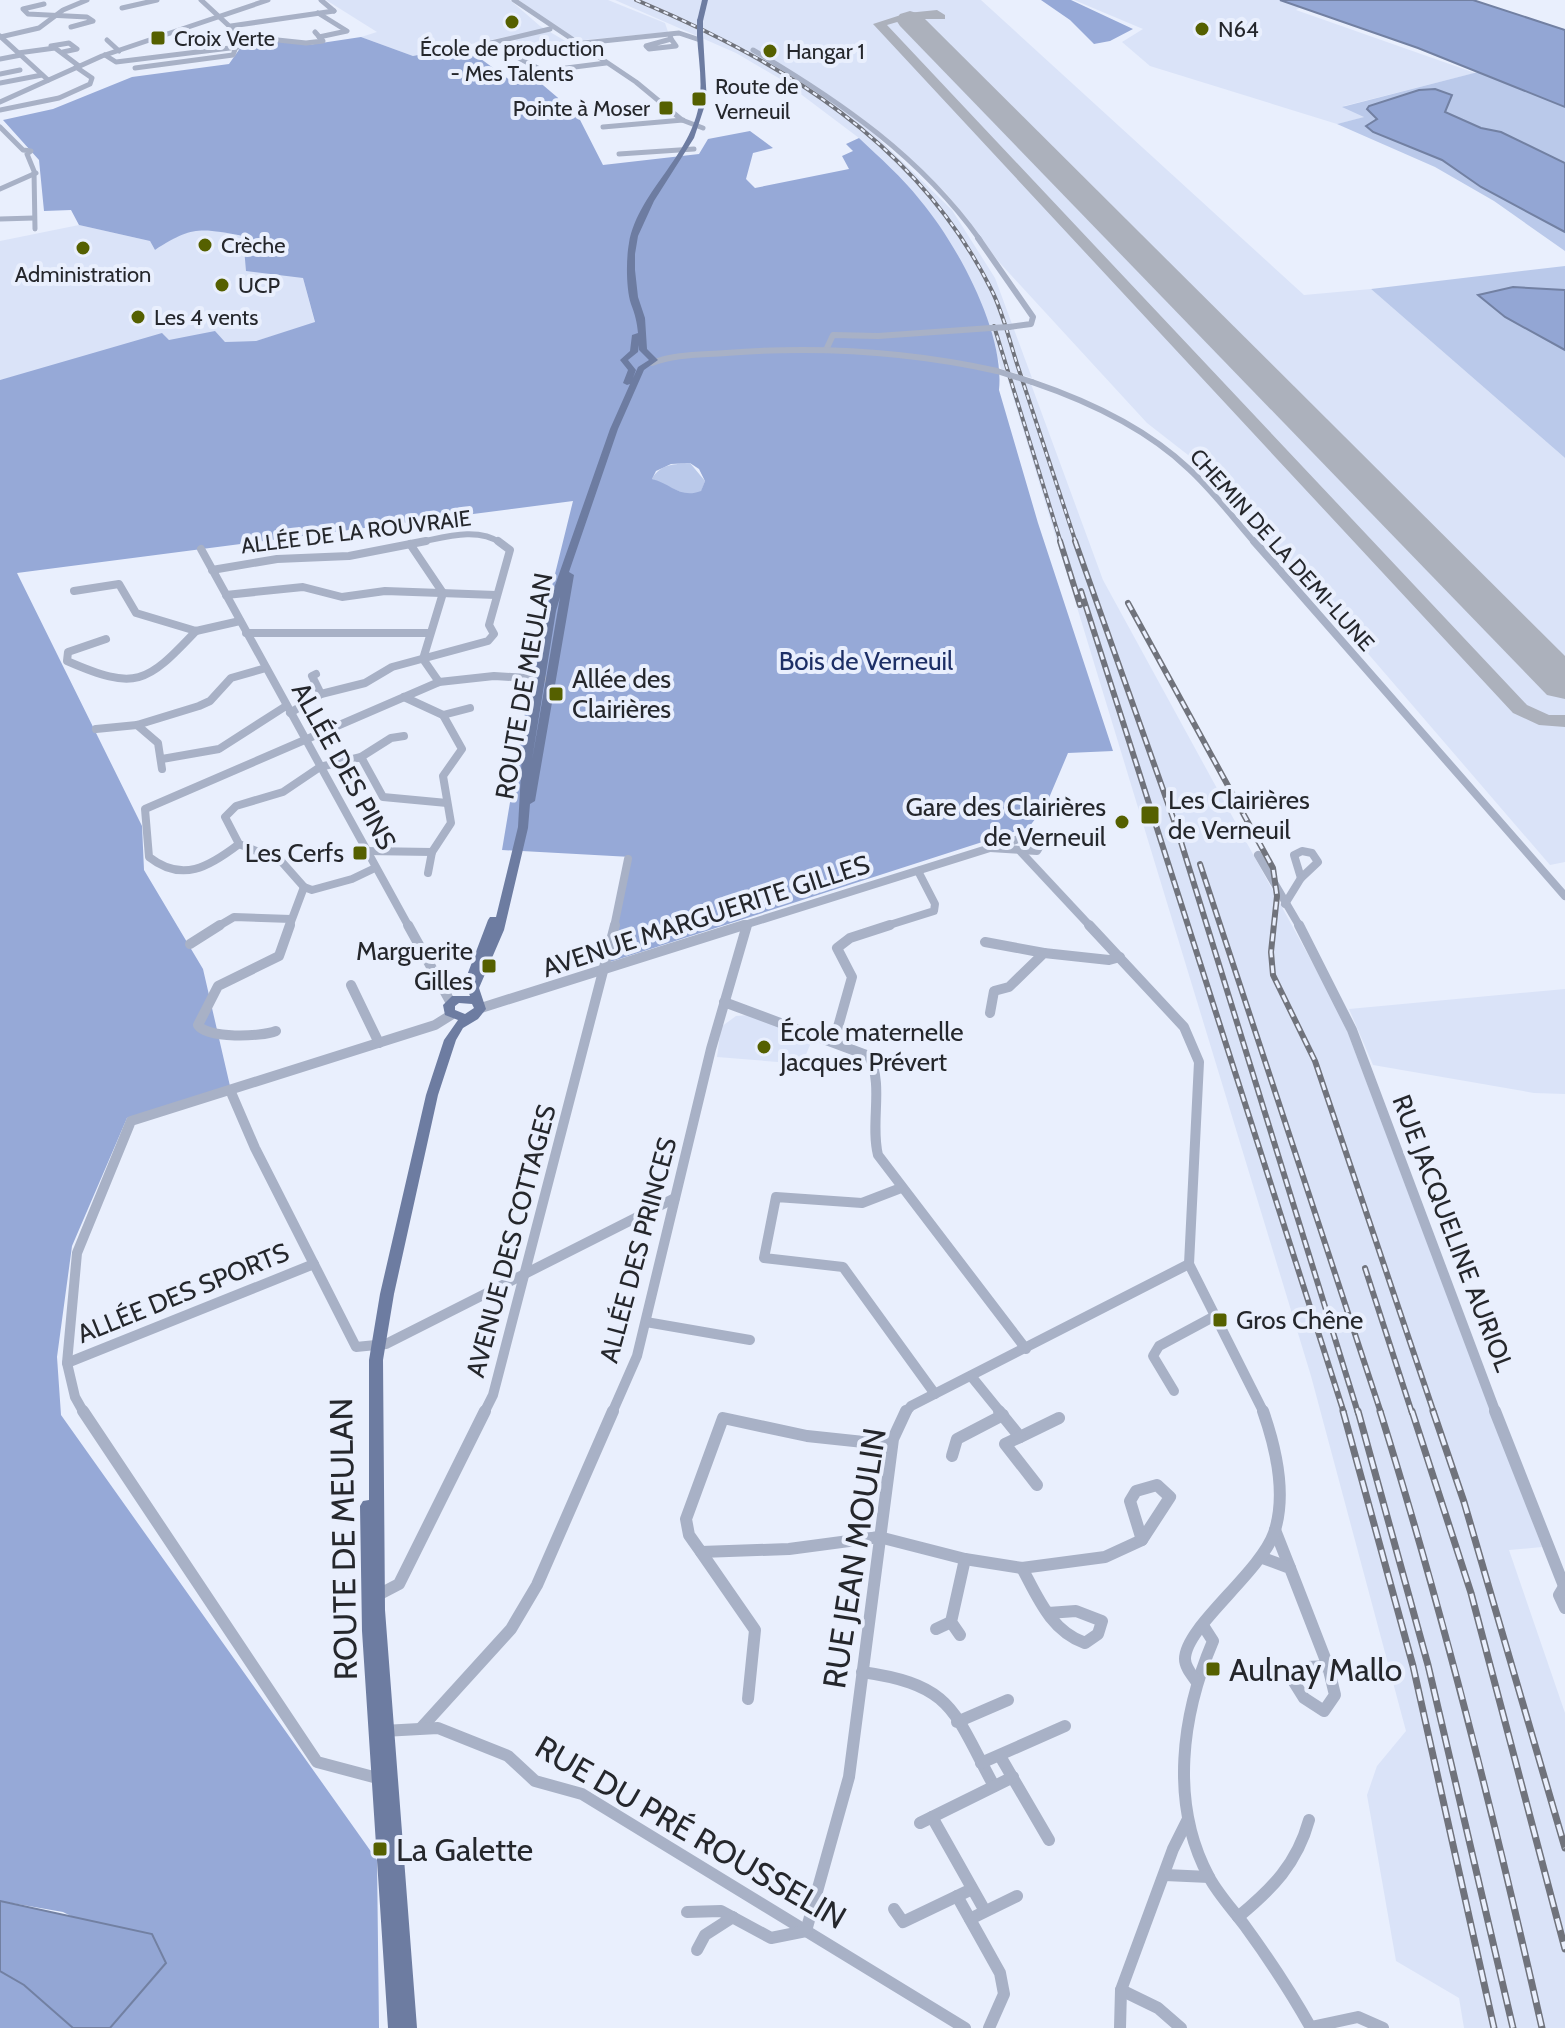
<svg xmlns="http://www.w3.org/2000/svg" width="1565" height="2028" viewBox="0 0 1565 2028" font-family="Cabin,sans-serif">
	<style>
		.built { fill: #dae3f8 }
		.green { fill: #bac9ea }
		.forest { fill: #96a9d7; fill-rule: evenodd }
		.water { fill: #93a6d4; stroke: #7280a2; stroke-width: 2 }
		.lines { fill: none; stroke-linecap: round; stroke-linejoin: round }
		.taxiway { fill: #acb1bc; fill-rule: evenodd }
		.runway { fill: #acb1bc; fill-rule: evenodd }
		.minor-far4 { stroke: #a8b1c6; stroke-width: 5 }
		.minor-far3 { stroke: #a8b1c6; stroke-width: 6 }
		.minor-far2 { stroke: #a8b1c6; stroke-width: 8 }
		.minor-far1 { stroke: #a8b1c6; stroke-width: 10 }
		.minor { stroke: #a8b1c6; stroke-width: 12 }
		.major { fill: #6d7ca1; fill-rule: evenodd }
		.rail-far2-casing { stroke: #70737c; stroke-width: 4 }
		.rail-far1-casing { stroke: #70737c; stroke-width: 6 }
		.rail-casing { stroke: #70737c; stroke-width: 7 }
		.rail-far2 { stroke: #e9effd; stroke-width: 2; stroke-dasharray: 5; stroke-linecap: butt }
		.rail-far1 { stroke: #e9effd; stroke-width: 3; stroke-dasharray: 8; stroke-linecap: butt }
		.rail { stroke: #e9effd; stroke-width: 4; stroke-dasharray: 12; stroke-linecap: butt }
		.minor-bridge { stroke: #a8b1c6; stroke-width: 6 }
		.major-bridge { stroke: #6d7ca1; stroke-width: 6 }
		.poi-dot { fill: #556000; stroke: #e9effd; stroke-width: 3 }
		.labels { text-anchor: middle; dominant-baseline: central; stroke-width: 8; stroke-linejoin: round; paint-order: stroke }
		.far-poi-label { font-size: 22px; fill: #25272c; stroke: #e9effd; text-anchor: start }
		.far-street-label { font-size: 22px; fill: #25272c; stroke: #e9effd }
		.park-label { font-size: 26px; fill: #1d2f66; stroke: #e9effd }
		.poi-label { font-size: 26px; fill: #25272c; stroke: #e9effd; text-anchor: start }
		.street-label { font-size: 26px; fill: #25272c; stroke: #e9effd }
		.near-street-label { font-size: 32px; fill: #25272c; stroke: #e9effd }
		.near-poi-label { font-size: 32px; fill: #25272c; stroke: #e9effd; text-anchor: start }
	</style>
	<rect width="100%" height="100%" fill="#e9effd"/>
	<!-- built -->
	<g class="built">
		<polygon points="326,0 510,0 540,26 572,45 533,53 510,36 413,56 361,37 377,32"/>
		<polygon points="519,0 608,0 665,23 668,32 574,41"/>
		<polygon points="615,0 981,0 1304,295 1371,289 1565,458 1565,862 1550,865 1215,476 1147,423 999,262 946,193 856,114 776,63 865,125 952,210 995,278 1032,378 1001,369 988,324 945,236 921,201 859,138 782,80 736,53"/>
		<polygon points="1074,0 1280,0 1302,6 1296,10 1475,73 1344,106 1365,117 1337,124 1150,66 1122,42 1143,29"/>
		<polygon points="79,225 150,241 155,250 182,232 206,229 243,236 303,278 315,323 256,341 225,342 215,332 0,380 0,241"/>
		<polygon points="1007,377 1031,384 1103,580 1342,1017 1542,1547 1509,1550 1565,1713 1565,2028 1464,2028 1459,1998 1396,1961 1367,1795 1377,1766 1406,1731 1311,1376"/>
		<polygon points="1565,989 1565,1094 1534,1093 1373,1065 1349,1009"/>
		<polygon points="749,1015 813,1038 802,1064 717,1057 721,1027 736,1016"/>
	</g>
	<!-- green -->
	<g class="green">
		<polygon points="1478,72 1565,107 1565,251 1494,201 1435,167 1337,124 1364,117 1342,107"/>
		<polygon points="1565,266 1565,458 1371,289"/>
		<path d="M690,463l15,18 -4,11 -12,4 -37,-17c8,-15 23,-15 38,-16z"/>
	</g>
	<!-- forest -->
	<g class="forest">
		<polygon points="1041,0 1071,0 1133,29 1110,41 1094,44 1070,20"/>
		<path d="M361,37l52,19 40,-8 28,11 34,25 22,-4 40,34 26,51 96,-11 9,-15 42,-8 23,17 -20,5 -7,26 9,9 94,-19 -7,-13 11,-5 -7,-7 13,-6c21,20 43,39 61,62 37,44 85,132 79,190l39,133 75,228 -45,2 -22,52 -17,22 -419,135 21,-105 -129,-7 32,-191 39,-158 -556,72 125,253 2,44 59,99 27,117 -103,32 -55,128 -15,111 4,58 316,445 2,168h-269l56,-64 -103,-52 -63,-11v-1521l162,-47 7,7 46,-9 10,11 31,-1 59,-19 -12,-44 -57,-7 -3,-35c-43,-8 -51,-10 -88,14l-5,-9 -71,-16 -8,-15 -27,1 -5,-51 -36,-40 50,-11 79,-32 97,-13 14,-20 25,-5 40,6zM690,463l9,6 6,12 -4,10c-21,8 -29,-7 -49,-12l4,-8 15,-7z"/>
		<polygon points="0,1971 24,1985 73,2028 0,2028"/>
	</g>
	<!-- water -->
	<g class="water">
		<polygon points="1280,0 1473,0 1565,30 1565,107 1418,48"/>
		<polygon points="1435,89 1452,95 1445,112 1481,128 1501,132 1565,163 1565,232 1481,187 1442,160 1373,132 1366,126 1377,119 1367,109 1369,106 1419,90"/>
		<polygon points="1513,287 1565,290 1565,350 1505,317 1478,295"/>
		<polygon points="0,1901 152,1934 166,1963 110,2028 73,2028 24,1985 0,1971"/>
	</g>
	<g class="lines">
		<!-- taxiway -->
		<polygon class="taxiway" points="937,10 945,15 945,19 915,19 910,23 904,20 887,25 1527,705 1549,715 1565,715 1565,727 1539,725 1513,713 873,24 907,13"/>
		<!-- runway -->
		<polygon class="runway" points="910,11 920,14 1565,656 1565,699 1547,695 900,26 896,20 900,14"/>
		<!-- minor-far4 -->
		<g class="minor-far4">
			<polyline points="321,0 334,11"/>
			<polyline points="514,0 636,82 682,120 703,128"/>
			<polyline points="44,4 23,9 28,14 87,17 93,21 71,27"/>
			<polyline points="122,8 157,0"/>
			<polyline points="318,13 347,31 319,37"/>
			<polyline points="231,26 334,11"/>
			<polyline points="550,29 491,43 543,71 606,63"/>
			<polyline points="670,35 671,39"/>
			<polyline points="0,36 48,80"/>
			<polyline points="240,36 306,43 323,41 315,32"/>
			<polyline points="0,37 39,28 63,10 87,0"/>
			<polygon points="671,39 676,46 649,49 646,46"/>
			<polyline points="107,40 119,51"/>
			<polyline points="574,44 679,33 700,40"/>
			<polyline points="51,46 69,43 77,49 63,52"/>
			<polyline points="477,49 495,46"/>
			<path d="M753,50c87,51 168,107 227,190"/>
			<polyline points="18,53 55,48 79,66"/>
			<polyline points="105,55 116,62 238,47"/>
			<polyline points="0,59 21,55"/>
			<polyline points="135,68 233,55 240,36 201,0"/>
			<polyline points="0,74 20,70"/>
			<polyline points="0,83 42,75"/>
			<polyline points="0,102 102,56 268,0"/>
			<polyline points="0,110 59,98 90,84 92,78 76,67"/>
			<polyline points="0,127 23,150 31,151 27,154 34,171 35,229"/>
			<polyline points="603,127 683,120"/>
			<polyline points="619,154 694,149"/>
			<polyline points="0,189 36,173"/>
			<polyline points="0,219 34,218"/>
		</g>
		<!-- minor-far3 -->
		<g class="minor-far3">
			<polyline points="978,238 1033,317 1031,324 1009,327"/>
			<polyline points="826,350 833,335 878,336 991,328"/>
			<path d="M652,363c23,-9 49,-8 74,-10 91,-7 181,-2 271,18"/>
			<path d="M1032,382c56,19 114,46 157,87 24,22 45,50 66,74"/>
			<path d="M415,543c28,-5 61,-17 86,0"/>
		</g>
		<!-- minor-far2 -->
		<g class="minor-far2">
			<polyline points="1254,541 1565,896"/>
			<polyline points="410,544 443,593 423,659 439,682"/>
			<polyline points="201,549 409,927"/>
			<polyline points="212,570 277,559 349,556 426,541"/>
			<polyline points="74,591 119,584 136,613 196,631 240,621"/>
			<polyline points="226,595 303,587 342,597 385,591 496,595"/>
			<polyline points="246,633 430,633"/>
			<path d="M106,639l-38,13 -1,9c69,30 79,23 129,-30"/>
			<polyline points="316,674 312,676 321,694"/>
			<polyline points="404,697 443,715 462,749 443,776 451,823 432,852 428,873"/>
			<polyline points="290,713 321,694 365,683 392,667 488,641 494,634 489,625 510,550 498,541"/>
			<polyline points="443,715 470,708"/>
			<polyline points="137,725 158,743 162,769"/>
			<polyline points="96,729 137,725 199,706 210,701 231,678 266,668"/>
			<polyline points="361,757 391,738 404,736"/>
			<polyline points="162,759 219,749 286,706"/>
			<polygon points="1022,838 1032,839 1040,846 1037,851 990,848"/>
			<path d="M239,844c-30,23 -57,39 -90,13l-4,-48 294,-127 55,-6 49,3"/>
			<polyline points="366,851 432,852"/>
			<polygon points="1302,851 1312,853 1318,862 1301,878 1294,855"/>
			<polyline points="1021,852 1091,927"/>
			<polyline points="1258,855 1300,927"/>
			<polyline points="375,868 352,879 312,890 304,887 281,861 239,844 225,817 236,806 283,792 320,767 361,757 383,797 447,803"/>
			<polyline points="1285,904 1301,878"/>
			<polyline points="747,924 747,927"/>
			<polyline points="217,927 234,917 291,919"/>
			<polyline points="289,927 304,887"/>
			<polyline points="614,927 628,859"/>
			<polyline points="738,927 990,848"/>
			<polyline points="883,927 934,911 935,904 918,871"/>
		</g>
		<!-- minor-far1 -->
		<g class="minor-far1">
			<polyline points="408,925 451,1003"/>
			<polyline points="1089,925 1184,1027 1199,1062 1189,1264 1264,1413"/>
			<polyline points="1299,925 1352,1030 1496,1413"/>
			<polyline points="985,942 1044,953"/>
			<polyline points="190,944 220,925"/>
			<polyline points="351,985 379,1043"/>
			<path d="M724,1002l145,54c15,29 1,67 9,99l148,194"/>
			<polyline points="481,1008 744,925"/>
			<polyline points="990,1013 994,991 1009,987 1044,953 1109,960 1120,957"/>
			<path d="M276,1031c-15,6 -69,8 -78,-6l20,-39 61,-30 11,-31"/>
			<polyline points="834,1041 852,977 837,948 850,938 890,925"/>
			<polyline points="230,1090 255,1148 356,1347 386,1344 675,1198"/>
			<polyline points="901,1188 862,1203 776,1197 764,1258 843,1267 935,1394"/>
			<polyline points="646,1322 750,1340"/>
			<polyline points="67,1363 314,1264"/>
			<polyline points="971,1376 1001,1413"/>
			<polyline points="1174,1391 1153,1356 1159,1346 1213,1317"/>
			<polyline points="84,1413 75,1397 67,1363 77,1253 131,1121 435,1025 451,1015"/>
			<polyline points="484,1413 493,1395 615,925"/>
			<polyline points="612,1413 637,1356 711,1049 747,925"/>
			<polyline points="905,1413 911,1406 1189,1264"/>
		</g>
		<!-- minor -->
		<g class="minor">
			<polyline points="83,1411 317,1762 381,1779"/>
			<polyline points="999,1411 1020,1437 1059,1418"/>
			<polyline points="1495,1411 1564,1586"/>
			<polyline points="1020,1437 1005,1444 1037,1485"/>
			<polyline points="892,1445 807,1436 723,1418 686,1519 689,1535 701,1552 789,1549 879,1537 965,1559 1022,1568 1105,1557 1142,1540"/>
			<polyline points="952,1456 957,1439 1003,1415"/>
			<polygon points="1157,1485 1170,1497 1142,1540 1130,1501 1136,1491"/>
			<polyline points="1275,1530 1290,1568"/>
			<polyline points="701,1552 755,1630 748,1699"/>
			<polyline points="1263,1558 1290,1568 1328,1666"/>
			<path d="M1022,1568c16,30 29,63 63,75l13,-9 4,-13 -26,-10 -28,2"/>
			<polyline points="1565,1585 1559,1595 1565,1608"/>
			<polyline points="376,1596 399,1584 485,1411"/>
			<path d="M1204,1627l9,14c-31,73 -44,162 -4,236 9,17 24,33 36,49 24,33 46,66 66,102"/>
			<polyline points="936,1629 951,1622"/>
			<polyline points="960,1635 951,1622 965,1559"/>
			<polygon points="1328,1666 1335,1695 1324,1711 1304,1698 1294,1682 1308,1667"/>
			<path d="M862,1672c92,13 91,39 132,114"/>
			<path d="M1196,1681c-4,-6 -11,-14 -11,-22 0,-32 75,-86 89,-126 13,-38 2,-85 -11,-122"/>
			<polyline points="957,1722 1008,1700"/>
			<polyline points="422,1727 511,1629 537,1585 613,1411"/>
			<polyline points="383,1731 438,1728 508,1756 535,1781 582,1794 965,2028"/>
			<polyline points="1000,1756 1049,1840"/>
			<polyline points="981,1763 1065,1726"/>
			<polyline points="932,1817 985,1911"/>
			<polyline points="920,1823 1013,1777"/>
			<polyline points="1165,1875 1209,1877"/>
			<polyline points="957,1896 1000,1973 1004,1994 989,2028"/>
			<polyline points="894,1909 903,1922 972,1889"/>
			<polyline points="687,1912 721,1911 771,1938 806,1931 849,1777 893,1439 906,1411"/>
			<path d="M1238,1917c34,-28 59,-53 71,-97"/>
			<polyline points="970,1919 1017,1896"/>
			<polyline points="697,1950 705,1935 733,1917"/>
			<polyline points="1121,1990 1158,2008 1181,2028"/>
			<polyline points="1311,2027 1358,2017 1383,2028"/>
			<polyline points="1120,2028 1121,1990 1173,1849 1188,1819"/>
		</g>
		<!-- major -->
		<g class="major">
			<polygon points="702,0 708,0 703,21 700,23 697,21"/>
			<path d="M700,33l3,2 4,68 -2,2 -11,33 -40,63 -16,35 -3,18v16l3,27 7,21 2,31 11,11 -14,10 -26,59 -49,143 5,3 -39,226 -5,3 -2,24 -24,102 -25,58 7,21 -8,10 -15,9 -7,12 -18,55 -44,199 -11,66 2,250 32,418h-29l-26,-397 -2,-125 3,-5 6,-1v-140l11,-66 46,-199 18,-55 14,-20 -13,-5 -2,-10 9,-9h18l-3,-8 3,-7 -4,-3 22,-58 2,-3h6l22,-90 4,-73 24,-143 64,-182 20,-45 -3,1 -4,-2 5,-13 -8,-10 10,-9 2,-16 6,-2c-1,-11 -3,-19 -7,-29 -5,-15 -5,-45 -2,-61 10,-54 67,-90 71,-147 2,-19 -2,-41 -3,-61zM639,345v5l10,10 -11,7 -5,11 3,-8 -8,-10 10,-8zM560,597l-28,163 24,-149zM459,1003l13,1 2,4 -9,6 -10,-4v-4z"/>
		</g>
		<defs>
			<g id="rail-far2">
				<path d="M636,0c146,61 282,143 355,289 13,25 19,55 28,81 19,58 38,116 57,173"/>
				<polyline points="994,326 1061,543"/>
			</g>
			<g id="rail-far1">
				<polyline points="1060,541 1080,605"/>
				<polyline points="1075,541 1177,829 1358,1413"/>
				<polyline points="1081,591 1344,1413"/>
				<polyline points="1128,603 1273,868 1277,896 1271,952 1273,975 1315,1061 1434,1413"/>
				<polyline points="1200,864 1381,1413"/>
				<polyline points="1365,1268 1412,1413"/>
			</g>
			<g id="rail">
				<polyline points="1343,1411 1413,1666 1494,2028"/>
				<polyline points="1358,1411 1428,1665 1513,2028"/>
				<path d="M1380,1411c64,204 115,409 162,617"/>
				<polyline points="1412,1411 1471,1593 1565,1949"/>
				<polyline points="1433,1411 1464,1502 1565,1848"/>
			</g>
		</defs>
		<!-- rail-far2 casing -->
		<use href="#rail-far2" class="rail-far2-casing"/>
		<!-- rail-far1 casing -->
		<use href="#rail-far1" class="rail-far1-casing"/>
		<!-- rail casing -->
		<use href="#rail" class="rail-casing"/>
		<!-- rail-far2 -->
		<use href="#rail-far2" class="rail-far2"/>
		<!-- rail-far1 -->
		<use href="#rail-far1" class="rail-far1"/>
		<!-- rail -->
		<use href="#rail" class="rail"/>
		<!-- minor-bridge -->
		<g class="minor-bridge">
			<polyline points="991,328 1009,327"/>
			<polyline points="997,371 1032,382"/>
		</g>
		<!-- major-bridge -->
		<polyline class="major-bridge" points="700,21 700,35"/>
	</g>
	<!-- markers -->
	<g class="poi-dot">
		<circle cx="512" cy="22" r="8"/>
		<circle cx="1202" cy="29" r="8"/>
		<rect x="150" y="30" width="16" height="16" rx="4"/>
		<circle cx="770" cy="51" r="8"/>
		<rect x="691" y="91" width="16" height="16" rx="4"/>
		<rect x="658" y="100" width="16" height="16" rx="4"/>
		<circle cx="205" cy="245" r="8"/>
		<circle cx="83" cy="248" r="8"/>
		<circle cx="222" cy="285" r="8"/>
		<circle cx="138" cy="317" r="8"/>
		<rect x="548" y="686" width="16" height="16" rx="4"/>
		<rect x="1140" y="805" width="20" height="20" rx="4"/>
		<circle cx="1122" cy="822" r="8"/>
		<rect x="352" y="845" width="16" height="16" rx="4"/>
		<rect x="481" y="958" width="16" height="16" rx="4"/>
		<circle cx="764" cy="1047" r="8"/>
		<rect x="1212" y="1312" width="16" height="16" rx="4"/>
		<rect x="1205" y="1661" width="16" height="16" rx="4"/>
		<rect x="372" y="1841" width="16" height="16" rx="4"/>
	</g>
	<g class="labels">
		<!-- far-poi labels -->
		<g class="far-poi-label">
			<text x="1218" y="29">N64</text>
			<text x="174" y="38">Croix Verte</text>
			<text x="512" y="48" text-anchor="middle">École de production<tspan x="512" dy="25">- Mes Talents</tspan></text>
			<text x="786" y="51">Hangar 1</text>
			<text x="715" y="86">Route de<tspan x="715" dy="25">Verneuil</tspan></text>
			<text x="650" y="108" text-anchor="end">Pointe à Moser</text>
			<text x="221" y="245">Crèche</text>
			<text x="83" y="274" text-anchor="middle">Administration</text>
			<text x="238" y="285">UCP</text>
			<text x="154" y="317">Les 4 vents</text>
		</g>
		<!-- far-street labels -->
		<g class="far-street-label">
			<text transform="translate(356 532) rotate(-7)">ALLÉE DE LA ROUVRAIE</text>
			<text transform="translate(1282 550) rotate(48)">CHEMIN DE LA DEMI-LUNE</text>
		</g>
		<!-- park labels -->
		<g class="park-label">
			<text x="866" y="661">Bois de Verneuil</text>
		</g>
		<!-- poi labels -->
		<g class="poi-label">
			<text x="572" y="679">Allée des<tspan x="572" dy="30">Clairières</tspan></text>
			<text x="1168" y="800">Les Clairières<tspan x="1168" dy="30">de Verneuil</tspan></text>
			<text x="1106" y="807" text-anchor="end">Gare des Clairières<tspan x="1106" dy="30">de Verneuil</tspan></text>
			<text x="344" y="853" text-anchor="end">Les Cerfs</text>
			<text x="473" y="951" text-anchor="end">Marguerite<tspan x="473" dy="30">Gilles</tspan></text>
			<text x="780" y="1032">École maternelle<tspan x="780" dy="30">Jacques Prévert</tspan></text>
			<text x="1236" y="1320">Gros Chêne</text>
		</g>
		<!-- street labels -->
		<g class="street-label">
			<text transform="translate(524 686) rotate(-80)">ROUTE DE MEULAN</text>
			<text transform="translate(344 766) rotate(61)">ALLÉE DES PINS</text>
			<text transform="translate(706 916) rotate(-18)">AVENUE MARGUERITE GILLES</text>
			<text transform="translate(1453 1233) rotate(69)">RUE JACQUELINE AURIOL</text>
			<text transform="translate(511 1241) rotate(-75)">AVENUE DES COTTAGES</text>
			<text transform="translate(638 1250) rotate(-75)">ALLÉE DES PRINCES</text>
			<text transform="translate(183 1293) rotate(-22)">ALLÉE DES SPORTS</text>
		</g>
		<!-- near-street labels -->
		<g class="near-street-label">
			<text transform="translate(343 1539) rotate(-91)">ROUTE DE MEULAN</text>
			<text transform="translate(854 1558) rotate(-81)">RUE JEAN MOULIN</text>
			<text transform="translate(691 1832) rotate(30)">RUE DU PRÉ ROUSSELIN</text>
		</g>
		<!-- near-poi labels -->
		<g class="near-poi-label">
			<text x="1229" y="1669">Aulnay Mallo</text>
			<text x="396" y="1849">La Galette</text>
		</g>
	</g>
</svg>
